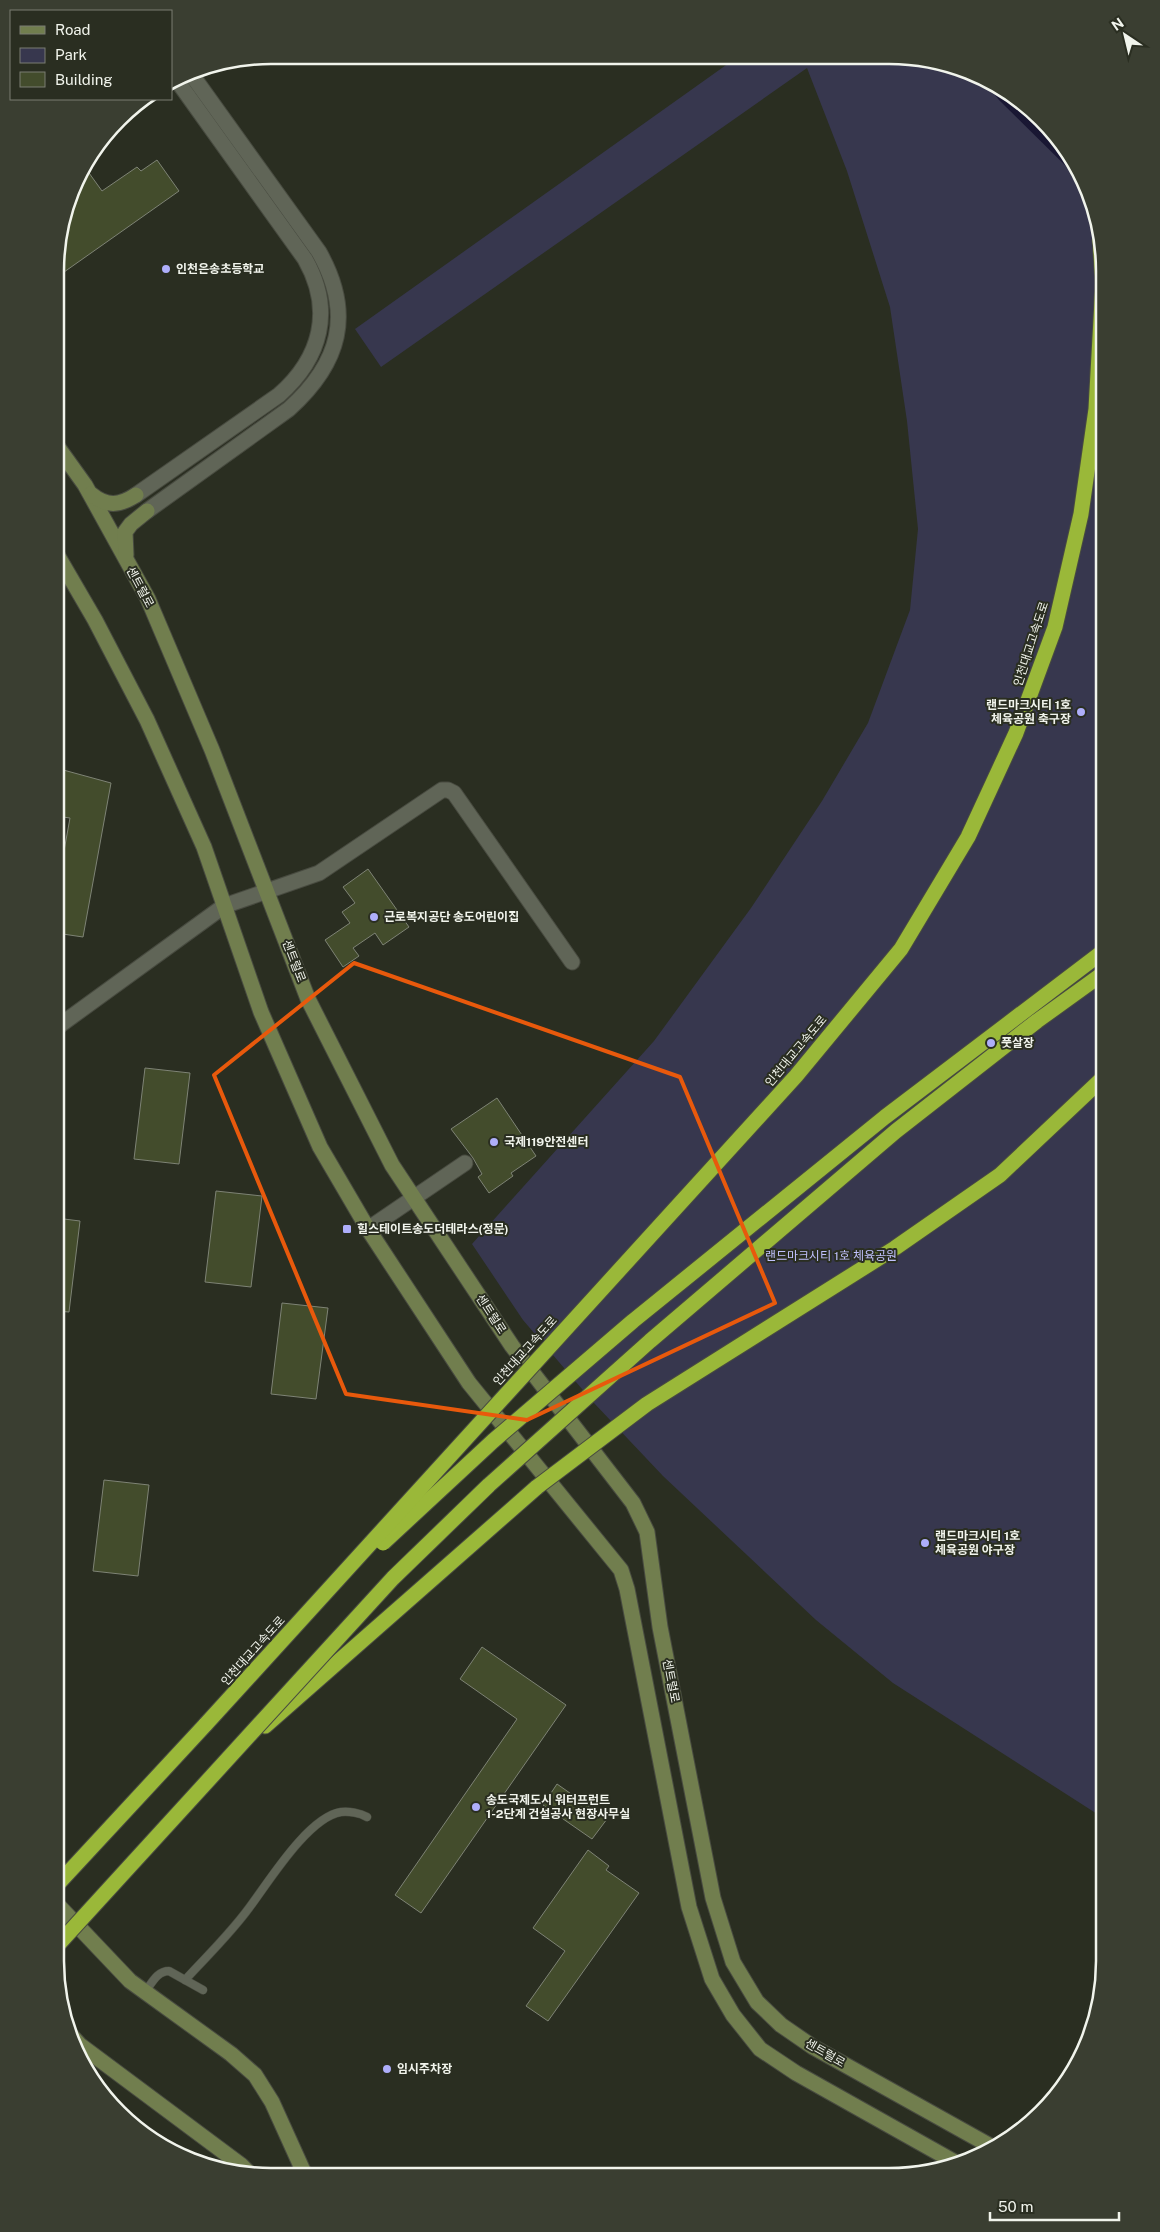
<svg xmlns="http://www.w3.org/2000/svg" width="1160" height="2232" viewBox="0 0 1160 2232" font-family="'Public Sans','Noto Sans KR',sans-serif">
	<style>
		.green { fill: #37374e }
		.water { fill: #191733 }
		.building { fill: #434c2c; stroke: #7e8375 }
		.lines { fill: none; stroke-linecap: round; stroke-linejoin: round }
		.lane-casing { stroke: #484b40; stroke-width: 9 }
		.street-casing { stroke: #484b40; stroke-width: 17 }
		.secondary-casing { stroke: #484b40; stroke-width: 17 }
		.highway-casing { stroke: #484b40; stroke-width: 17 }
		.lane { stroke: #606557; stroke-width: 8 }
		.street { stroke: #606557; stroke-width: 15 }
		.secondary { stroke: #717e4e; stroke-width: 15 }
		.highway { stroke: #9ab839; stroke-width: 15 }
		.highway-bridge-casing { stroke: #484b40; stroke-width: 17; stroke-linecap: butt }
		.highway-bridge { stroke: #9ab839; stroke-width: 15 }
		.marked { fill: none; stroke: #e8590c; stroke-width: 4; stroke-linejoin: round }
		.poi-dot { fill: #aeaefa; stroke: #2a2e21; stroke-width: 2 }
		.labels { text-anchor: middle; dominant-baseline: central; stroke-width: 4; stroke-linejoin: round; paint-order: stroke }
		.poi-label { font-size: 12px; font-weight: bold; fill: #f1f4ec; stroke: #2a2e21; text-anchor: start }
		.street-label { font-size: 12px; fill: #f1f4ec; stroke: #2a2e21 }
		.park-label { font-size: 12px; fill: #c0c1fc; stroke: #2a2e21 }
		.rim { fill: none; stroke: #f1f4ec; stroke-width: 2.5 }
	</style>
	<rect width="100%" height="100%" fill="#2a2e21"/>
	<!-- green -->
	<polygon class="green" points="736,58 931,59 985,77 997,86 1077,167 1094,201 1105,270 1105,1819 893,1683 816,1620 663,1476 594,1403 523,1320 472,1244 654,1041 751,908 822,801 868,723 910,610 918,529 907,421 890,307 847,171 807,68 381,367 355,329"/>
	<!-- water -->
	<polygon class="water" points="979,75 1032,109 1069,151 1086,186 999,100"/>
	<!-- building -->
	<g class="building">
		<polygon points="157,160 179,191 57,277 57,242 77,175 84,166 102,191 137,167 141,171"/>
		<polygon points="56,768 111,783 83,937 56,933 56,860 62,862 70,818 56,816"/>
		<polygon points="368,869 409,927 383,945 375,933 353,948 359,956 343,967 325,940 350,923 342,912 355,903 343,887"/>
		<polygon points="145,1068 190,1073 179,1164 134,1159"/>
		<polygon points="497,1098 536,1156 511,1173 513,1176 489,1193 478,1177 482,1174 473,1158 451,1129"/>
		<polygon points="216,1191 262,1196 251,1287 205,1282"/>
		<polygon points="56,1218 80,1221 69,1312 56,1311"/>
		<polygon points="282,1303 328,1308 316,1399 271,1394"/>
		<polygon points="104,1480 149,1485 138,1576 93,1571"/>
		<polygon points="482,1647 566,1705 421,1913 395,1895 517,1719 460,1679"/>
		<polygon points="557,1784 607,1819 592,1839 543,1805"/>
		<polygon points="588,1850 609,1866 606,1870 639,1893 548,2021 526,2006 565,1951 533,1928"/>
	</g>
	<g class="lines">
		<defs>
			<g id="lane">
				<path d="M185,1980c22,-24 45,-46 64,-72 19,-25 59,-91 92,-96 8,-1 19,1 26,5"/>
				<path d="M145,1992c7,-9 12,-21 24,-21l34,19"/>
			</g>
			<g id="street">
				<path d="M136,495l143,-100c42,-37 55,-85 26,-136l-129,-180"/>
				<path d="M147,511l142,-102c51,-46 65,-95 30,-157l-130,-181"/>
				<polyline points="56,1028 224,906 319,873 442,790 448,790 454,793 572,962"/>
				<polyline points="368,1229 465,1163"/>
			</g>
			<g id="secondary">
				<polyline points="57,446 85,485 148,599 212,750 308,999 392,1165 512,1346 633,1503 647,1532 660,1627 713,1898 733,1962 757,2002 781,2025 813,2047 994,2148"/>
				<path d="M91,494c16,13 28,12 45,1"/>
				<polyline points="56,553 95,620 147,720 204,847 261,1012 320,1147 368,1229 469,1383 621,1570 627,1589 689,1907 712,1979 733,2015 760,2049 796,2073 960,2165"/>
				<polyline points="126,555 125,532 131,524 147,511"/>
				<polyline points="55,1902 130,1981 231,2054 255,2075 272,2102 305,2175"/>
				<polyline points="67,2031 80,2045 241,2165 251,2175"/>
			</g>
			<g id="highway">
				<polyline points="265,1726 537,1487"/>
				<polyline points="55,1887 206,1724"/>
			</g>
		</defs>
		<!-- lane casing -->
		<use href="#lane" class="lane-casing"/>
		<!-- street casing -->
		<use href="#street" class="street-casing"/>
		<!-- secondary casing -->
		<use href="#secondary" class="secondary-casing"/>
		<!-- highway casing -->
		<use href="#highway" class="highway-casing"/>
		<!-- lane -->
		<use href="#lane" class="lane"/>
		<!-- street -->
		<use href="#street" class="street"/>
		<!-- secondary -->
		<use href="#secondary" class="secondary"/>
		<!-- highway -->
		<use href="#highway" class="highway"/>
		<defs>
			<g id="highway-bridge">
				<polyline points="537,1487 647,1404 895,1248 1000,1175 1105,1076"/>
				<polyline points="383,1543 493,1441 633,1321 885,1117 1105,950"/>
				<polyline points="206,1724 796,1076 901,949 968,837 1016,733 1055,627 1081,514 1096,409 1103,283 1100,239"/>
				<polyline points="55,1948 393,1578 489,1485 650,1341 896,1131 1037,1021 1105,972"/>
			</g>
		</defs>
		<!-- highway-bridge casing -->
		<use href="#highway-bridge" class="highway-bridge-casing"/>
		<!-- highway-bridge -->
		<use href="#highway-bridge" class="highway-bridge"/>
	</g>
	<!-- marked area -->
	<path class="marked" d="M354,963l326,114 95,226 -248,117 -181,-26 -132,-319z"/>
	<!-- markers -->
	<g class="poi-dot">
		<circle cx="166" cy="269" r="5"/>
		<circle cx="1081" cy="712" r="5"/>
		<circle cx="374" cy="917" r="5"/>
		<circle cx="991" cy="1043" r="5"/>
		<circle cx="494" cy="1142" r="5"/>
		<rect x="342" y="1224" width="10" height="10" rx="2.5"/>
		<circle cx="925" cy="1543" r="5"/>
		<circle cx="476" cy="1807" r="5"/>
		<circle cx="387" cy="2069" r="5"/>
	</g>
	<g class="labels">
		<!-- poi labels -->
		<g class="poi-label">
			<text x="176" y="269">인천은송초등학교</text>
			<text x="1071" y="705" text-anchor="end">랜드마크시티 1호<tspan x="1071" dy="14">체육공원 축구장</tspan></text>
			<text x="384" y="917">근로복지공단 송도어린이집</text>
			<text x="1001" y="1043">풋살장</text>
			<text x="504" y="1142">국제119안전센터</text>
			<text x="357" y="1229">힐스테이트송도더테라스(정문)</text>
			<text x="935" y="1536">랜드마크시티 1호<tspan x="935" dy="14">체육공원 야구장</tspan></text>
			<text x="486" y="1800">송도국제도시 워터프런트<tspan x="486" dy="14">1-2단계 건설공사 현장사무실</tspan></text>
			<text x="397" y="2069">임시주차장</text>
		</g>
		<!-- street labels -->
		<g class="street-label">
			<text transform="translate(140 587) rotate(62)">센트럴로</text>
			<text transform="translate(1031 644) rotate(-72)">인천대교고속도로</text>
			<text transform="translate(294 961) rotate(69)">센트럴로</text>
			<text transform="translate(796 1051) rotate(-50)">인천대교고속도로</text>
			<text transform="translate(491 1314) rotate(57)">센트럴로</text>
			<text transform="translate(525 1351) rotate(-48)">인천대교고속도로</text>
			<text transform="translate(253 1651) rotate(-48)">인천대교고속도로</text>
			<text transform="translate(671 1681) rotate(79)">센트럴로</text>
			<text transform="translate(825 2053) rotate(30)">센트럴로</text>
		</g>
		<!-- park labels -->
		<g class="park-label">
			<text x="831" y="1256">랜드마크시티 1호 체육공원</text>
		</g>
	</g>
	<!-- crop -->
	<path d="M0 0H1160V2232H0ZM271 64H889A207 207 0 0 1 1096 271V1961A207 207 0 0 1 889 2168H271A207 207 0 0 1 64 1961V271A207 207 0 0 1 271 64Z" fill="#3a3e31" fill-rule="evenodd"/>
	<path class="rim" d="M271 64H889A207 207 0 0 1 1096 271V1961A207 207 0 0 1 889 2168H271A207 207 0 0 1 64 1961V271A207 207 0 0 1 271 64Z"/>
	<!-- legend -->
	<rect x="10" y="10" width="162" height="90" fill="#2a2e21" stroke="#7a7d72"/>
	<rect x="20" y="26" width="25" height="8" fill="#717e4e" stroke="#7a7d72"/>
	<text x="55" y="35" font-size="15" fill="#f1f4ec">Road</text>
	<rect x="20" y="48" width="25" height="15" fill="#37374e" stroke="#7a7d72"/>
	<text x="55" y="60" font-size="15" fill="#f1f4ec">Park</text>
	<rect x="20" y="72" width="25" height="15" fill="#434c2c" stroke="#7a7d72"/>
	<text x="55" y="85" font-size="15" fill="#f1f4ec">Building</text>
	<!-- north arrow -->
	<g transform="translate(1125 35) rotate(325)" stroke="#2a2e21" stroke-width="4" paint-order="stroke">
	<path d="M0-4L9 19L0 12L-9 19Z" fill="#f1f4ec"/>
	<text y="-8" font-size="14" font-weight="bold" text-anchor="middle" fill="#f1f4ec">N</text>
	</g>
	<!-- scale -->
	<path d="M990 2212v8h129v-8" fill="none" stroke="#f1f4ec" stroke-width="2.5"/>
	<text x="998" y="2212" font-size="15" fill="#f1f4ec" stroke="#2a2e21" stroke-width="4" paint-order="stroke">50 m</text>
</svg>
